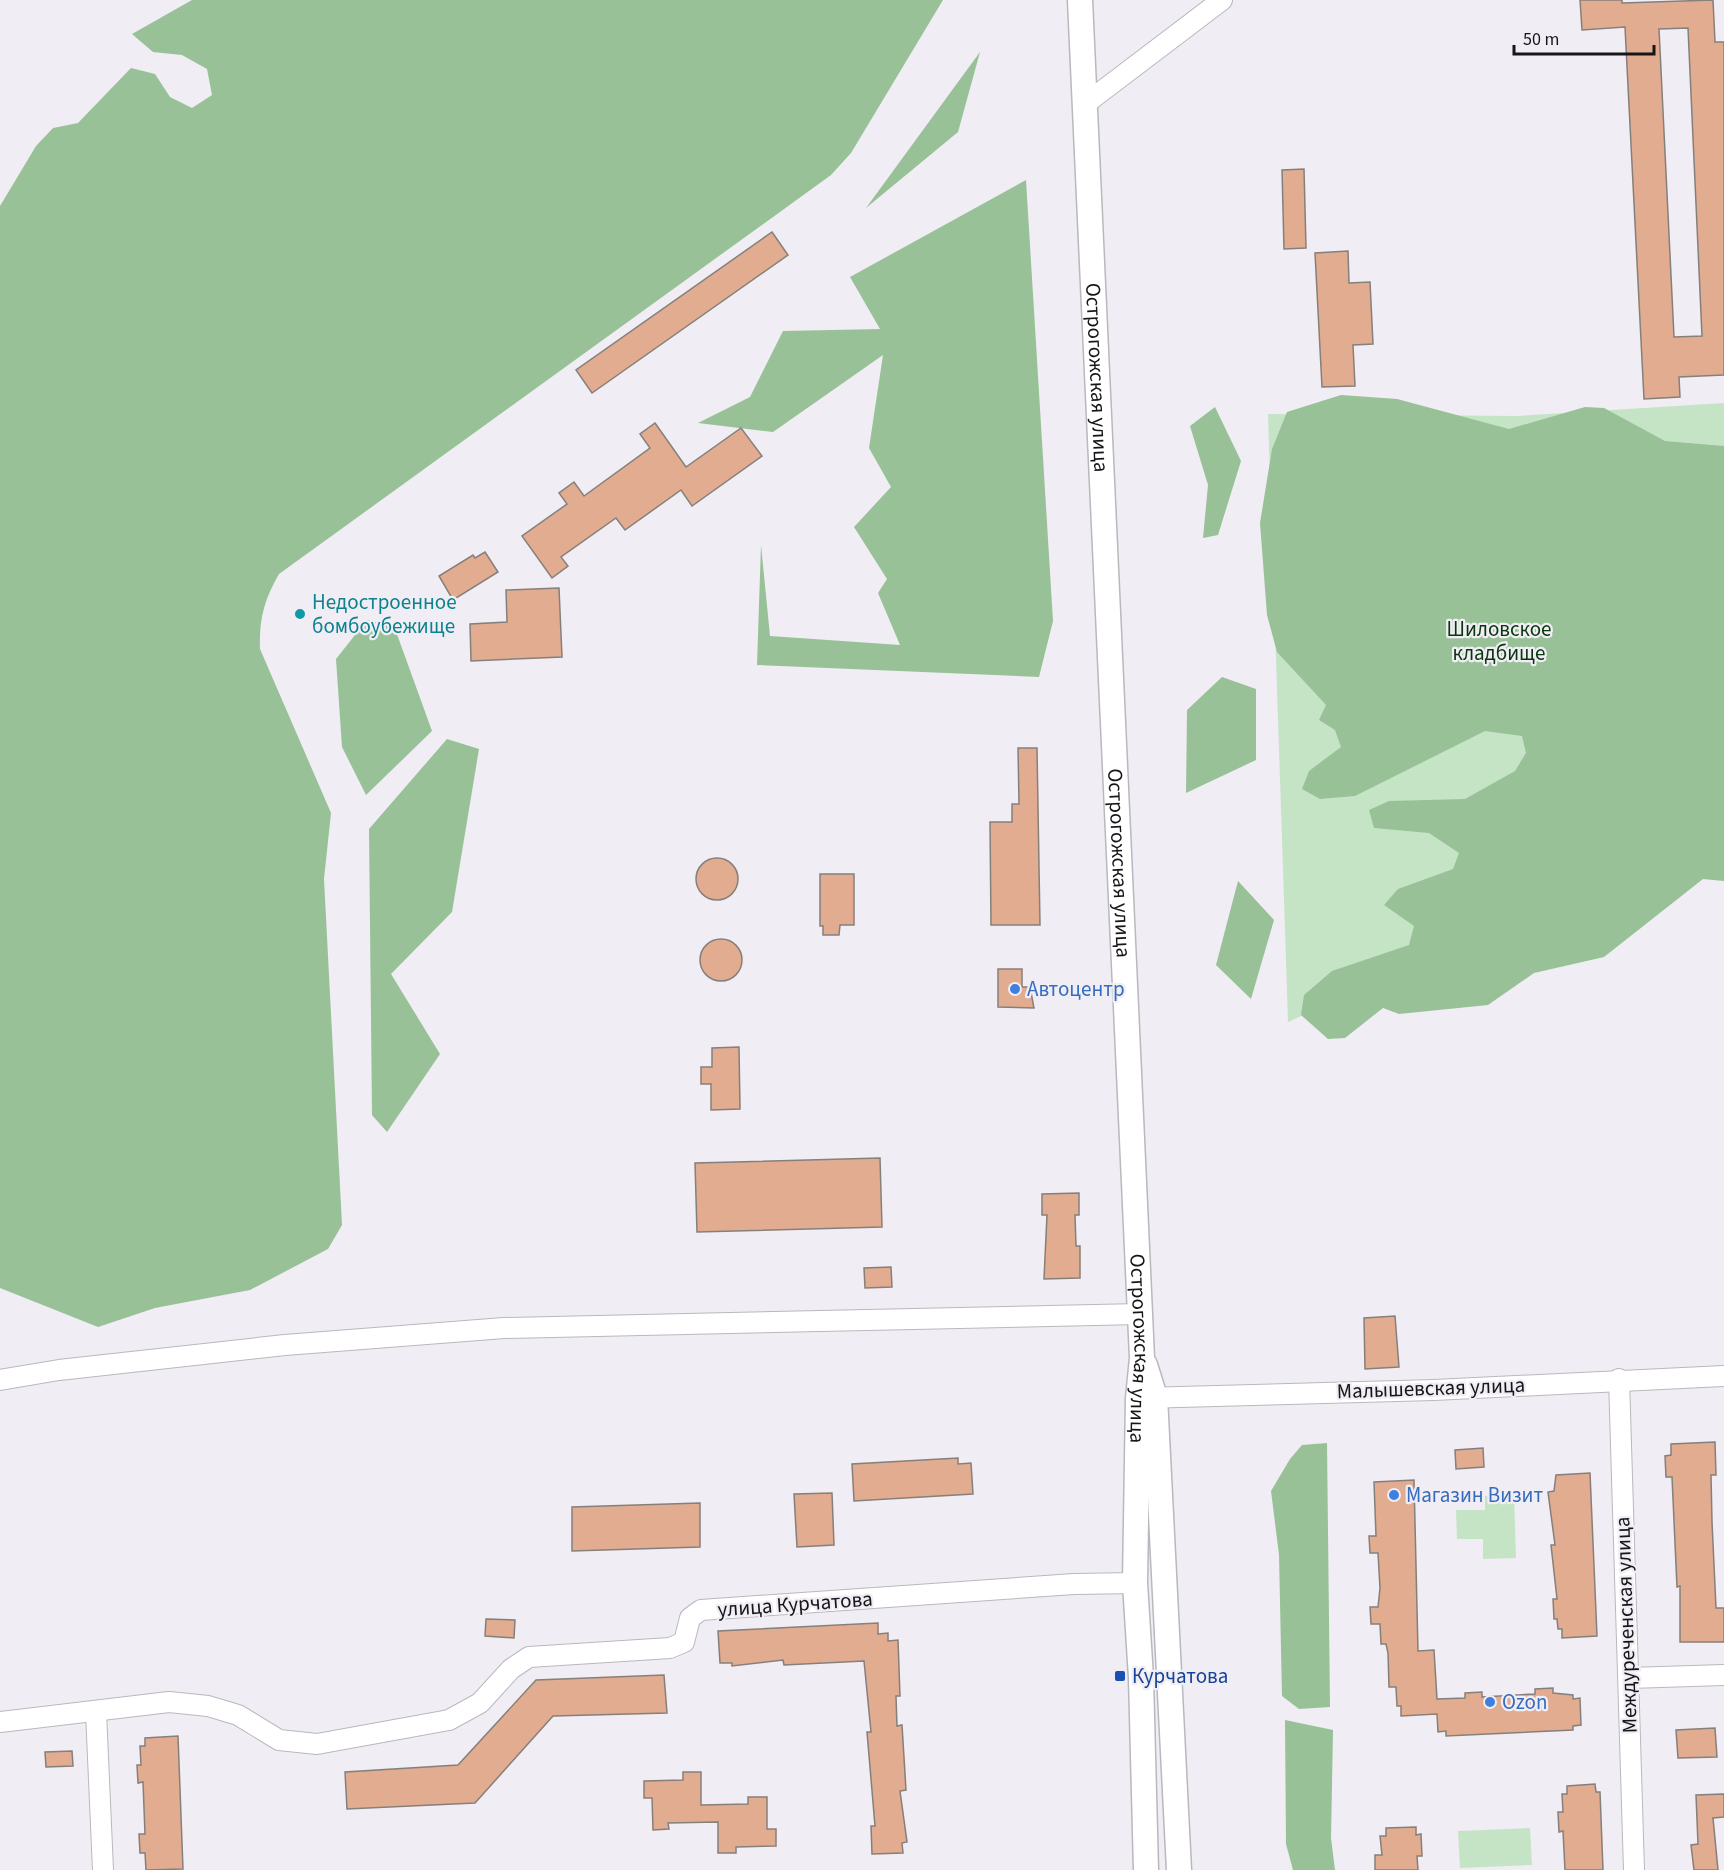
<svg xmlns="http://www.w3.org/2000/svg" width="1724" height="1870" viewBox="0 0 1724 1870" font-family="'Source Sans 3',sans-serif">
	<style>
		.green { fill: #c5e4c5 }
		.forest { fill: #98c197 }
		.building { fill: #e1ac90; stroke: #867f7b; stroke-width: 1.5; fill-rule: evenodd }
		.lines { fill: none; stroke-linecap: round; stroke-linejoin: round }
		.minor-casing { stroke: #bbb7be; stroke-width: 22 }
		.tertiary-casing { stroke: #bbb7be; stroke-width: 27 }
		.minor { stroke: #fff; stroke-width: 20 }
		.tertiary { stroke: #fff; stroke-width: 24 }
		.culture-dot { fill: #0f9aa8; stroke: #f0edf4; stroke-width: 2 }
		.shop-dot { fill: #3f7fe0; stroke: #f0edf4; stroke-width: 2 }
		.transit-dot { fill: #1a4fb4; stroke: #f0edf4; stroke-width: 2 }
		.labels { text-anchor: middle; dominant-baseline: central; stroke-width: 4.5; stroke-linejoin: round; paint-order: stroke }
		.street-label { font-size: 21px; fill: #161518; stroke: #f0edf4 }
		.culture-label { font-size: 21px; fill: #0d838f; stroke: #f0edf4; text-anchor: start }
		.park-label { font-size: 21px; fill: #09360d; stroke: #f0edf4 }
		.shop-label { font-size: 21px; fill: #366cbe; stroke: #f0edf4; text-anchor: start }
		.transit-label { font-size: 21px; fill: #164399; stroke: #f0edf4; text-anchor: start }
	</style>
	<rect width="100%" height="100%" fill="#f0edf4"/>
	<!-- green -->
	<g class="green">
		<polygon points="1724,403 1724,822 1288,1022 1268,414 1518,416"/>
		<polygon points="1514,1495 1516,1558 1483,1559 1483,1539 1457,1539 1456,1510 1485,1510 1485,1496"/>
		<polygon points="1530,1828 1532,1865 1460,1868 1458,1831"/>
	</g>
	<!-- forest -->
	<g class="forest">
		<path d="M192,0h751l-92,153 -20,22 -552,399c-15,26 -20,45 -19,75l71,164 -7,66 18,346 -14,24 -78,41 -95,18 -57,19 -98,-39v-1082l36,-60 17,-18 25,-5 53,-55 24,6 15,23 22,11 20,-13 -5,-26 -25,-14 -29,-3 -21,-18z"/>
		<polygon points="980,52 958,132 866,208"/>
		<polygon points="1026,180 1053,621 1039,677 757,665 761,545 770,636 900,645 878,593 887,579 854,527 891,487 869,448 883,355 773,432 698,423 750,397 783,331 880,329 850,277"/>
		<polygon points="1341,395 1397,399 1509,429 1585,407 1604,408 1665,441 1724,446 1724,881 1703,879 1604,957 1534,973 1488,1005 1399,1014 1383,1008 1345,1038 1328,1039 1301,1015 1304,995 1332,971 1409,945 1414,926 1384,905 1398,889 1453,869 1459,853 1429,833 1374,828 1369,810 1389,801 1465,799 1515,771 1526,753 1522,736 1485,731 1355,796 1320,799 1302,789 1309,771 1341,747 1335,730 1319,720 1326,705 1277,652 1267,615 1260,523 1272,449 1287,412"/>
		<polygon points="1215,407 1241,461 1218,535 1203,538 1208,485 1190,426"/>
		<polygon points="367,620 394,626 432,731 366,795 342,747 336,659"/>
		<polygon points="1222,677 1256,689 1256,760 1186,793 1187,710"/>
		<polygon points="447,739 479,749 452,912 391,974 440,1054 387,1132 372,1115 369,829"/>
		<polygon points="1238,881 1274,920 1251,999 1216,965"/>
		<polygon points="1327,1443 1330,1707 1299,1709 1282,1696 1279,1555 1271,1491 1290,1459 1302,1445"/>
		<polygon points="1285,1720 1333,1730 1331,1838 1335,1870 1293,1870 1286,1844"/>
	</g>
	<!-- building -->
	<g class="building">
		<path d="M1580,0h42v3l91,-3 2,42h9v333l-45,2 1,20 -36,2 -19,-372 -43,3zM1688,28l14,308 -28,1 -15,-308z"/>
		<polygon points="1304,169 1306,248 1284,249 1282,170"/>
		<polygon points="772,232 788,255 592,393 576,370"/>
		<polygon points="1348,251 1349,283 1370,282 1373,344 1353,345 1355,386 1322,387 1315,253"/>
		<polygon points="655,423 686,467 741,428 762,456 692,506 681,490 625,530 616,518 561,557 568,566 552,578 522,536 567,504 559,493 574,482 584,496 650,448 640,434"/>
		<polygon points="485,552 498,572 453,600 439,576 473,555 475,558"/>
		<polygon points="559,588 562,657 471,661 470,624 507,622 506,590"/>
		<polygon points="1018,748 1037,748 1040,925 991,925 990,822 1012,822 1012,804 1019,804"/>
		<circle cx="717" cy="879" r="21"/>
		<polygon points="820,874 854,874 854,925 840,925 839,935 823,935 823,926 820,926"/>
		<circle cx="721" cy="960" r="21"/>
		<polygon points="998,969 1022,969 1022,987 1030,987 1034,1008 998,1007"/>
		<polygon points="739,1047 740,1109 711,1110 711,1084 701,1084 701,1067 712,1067 712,1048"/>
		<polygon points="880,1158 882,1227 697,1232 695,1163"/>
		<polygon points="1079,1193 1079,1215 1075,1215 1076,1246 1080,1246 1080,1278 1044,1279 1047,1215 1042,1215 1042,1194"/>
		<polygon points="891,1267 892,1287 865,1288 864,1268"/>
		<polygon points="1395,1316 1399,1367 1365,1369 1364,1318"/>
		<polygon points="1715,1442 1716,1475 1711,1475 1712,1522 1716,1608 1724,1608 1724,1642 1680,1642 1680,1586 1677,1587 1672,1477 1666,1477 1665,1456 1671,1455 1671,1444"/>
		<polygon points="1483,1448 1484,1467 1456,1469 1455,1450"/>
		<polygon points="958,1458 958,1464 971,1463 973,1494 854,1501 852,1464"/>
		<polygon points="1590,1473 1597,1636 1562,1638 1562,1629 1558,1629 1557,1619 1554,1619 1553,1599 1557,1599 1551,1545 1555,1545 1548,1492 1554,1491 1556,1475"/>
		<polygon points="1414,1480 1418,1651 1434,1650 1437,1699 1465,1698 1465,1693 1482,1692 1482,1697 1535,1694 1535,1689 1553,1688 1553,1693 1573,1695 1573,1699 1580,1698 1581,1725 1573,1726 1573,1730 1446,1736 1446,1731 1438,1732 1437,1714 1401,1716 1401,1706 1397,1706 1396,1687 1389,1687 1388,1653 1386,1644 1381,1644 1380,1624 1371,1624 1370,1607 1378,1607 1380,1588 1378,1553 1370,1553 1369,1536 1376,1536 1374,1482"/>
		<polygon points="832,1493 834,1545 797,1547 794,1494"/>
		<polygon points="700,1503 700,1547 572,1551 572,1507"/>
		<polygon points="486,1619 515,1620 514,1638 485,1636"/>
		<polygon points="878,1623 878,1634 888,1633 888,1641 898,1640 900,1696 896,1696 897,1726 902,1725 906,1790 900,1791 907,1842 902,1843 903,1853 872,1854 871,1826 875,1826 867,1732 871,1732 864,1661 784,1665 783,1660 732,1666 732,1663 720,1663 718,1631"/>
		<polygon points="664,1675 667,1713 553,1716 475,1803 347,1809 345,1772 458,1765 536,1680"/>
		<polygon points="1715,1728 1717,1757 1678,1758 1676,1730"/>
		<polygon points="178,1736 183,1869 146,1870 145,1853 140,1853 139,1834 145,1834 143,1782 138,1783 137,1765 141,1765 140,1746 145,1746 145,1738"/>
		<polygon points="72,1751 73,1766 46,1767 45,1752"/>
		<polygon points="683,1772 701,1772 701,1805 748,1804 748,1797 767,1797 767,1829 776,1829 776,1846 736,1847 736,1853 718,1853 718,1822 668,1823 669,1829 653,1830 652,1798 644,1798 644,1781 683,1780"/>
		<polygon points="1595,1784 1596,1792 1600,1792 1603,1870 1565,1870 1563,1831 1559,1832 1558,1812 1563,1812 1562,1794 1567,1794 1567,1786"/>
		<polygon points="1724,1794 1724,1817 1713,1818 1718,1870 1694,1870 1691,1845 1698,1844 1696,1795"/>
		<polygon points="1416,1827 1416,1835 1421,1834 1422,1856 1417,1856 1418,1870 1375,1870 1375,1855 1382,1855 1380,1836 1386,1836 1386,1828"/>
	</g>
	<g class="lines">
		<defs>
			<g id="minor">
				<polyline points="1085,104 1222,0"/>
				<polyline points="1619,1379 1634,1870"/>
				<polyline points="0,1380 59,1370 285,1345 504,1328 1140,1314"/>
				<polyline points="1142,1398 1434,1390 1724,1376"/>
				<polyline points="1629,1678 1724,1675"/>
				<polyline points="96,1712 103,1870"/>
				<polyline points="0,1722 169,1702 208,1706 238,1715 279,1740 317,1744 449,1720 480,1703 511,1669 529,1657 670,1648 684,1642 690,1618 701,1610 1074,1584 1135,1583"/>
			</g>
			<g id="tertiary">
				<path id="s1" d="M1080,0l62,1358 -4,40 -3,185 6,95 5,192"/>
				<polyline points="1145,1365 1155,1397 1179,1870"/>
			</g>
		</defs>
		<!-- minor casing -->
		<use href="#minor" class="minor-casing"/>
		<!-- tertiary casing -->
		<use href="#tertiary" class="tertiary-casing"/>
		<!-- minor -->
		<use href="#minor" class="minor"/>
		<!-- tertiary -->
		<use href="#tertiary" class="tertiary"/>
	</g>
	<!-- markers -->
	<circle class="culture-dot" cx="300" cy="614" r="6"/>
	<g class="shop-dot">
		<circle cx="1015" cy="989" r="6"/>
		<circle cx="1394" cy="1495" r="6"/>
		<circle cx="1490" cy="1702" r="6"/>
	</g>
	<rect class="transit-dot" x="1114" y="1670" width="12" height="12" rx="3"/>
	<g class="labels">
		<!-- street labels -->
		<g class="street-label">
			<text stroke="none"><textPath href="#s1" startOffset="378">Острогожская улица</textPath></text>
			<text stroke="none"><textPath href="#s1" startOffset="864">Острогожская улица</textPath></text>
			<text stroke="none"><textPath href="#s1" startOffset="1350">Острогожская улица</textPath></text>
			<text transform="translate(1431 1388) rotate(-2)">Малышевская улица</text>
			<text transform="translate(795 1604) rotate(-4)">улица Курчатова</text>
			<text transform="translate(1626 1625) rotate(-92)">Междуреченская улица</text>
		</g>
		<!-- culture labels -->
		<g class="culture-label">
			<text x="312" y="602">Недостроенное<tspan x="312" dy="24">бомбоубежище</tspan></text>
		</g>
		<!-- park labels -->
		<g class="park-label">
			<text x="1499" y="629">Шиловское<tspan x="1499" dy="24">кладбище</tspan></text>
		</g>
		<!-- shop labels -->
		<g class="shop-label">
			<text x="1027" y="989">Автоцентр</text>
			<text x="1406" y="1495">Магазин Визит</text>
			<text x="1502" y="1702">Ozon</text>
		</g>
		<!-- transit labels -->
		<g class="transit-label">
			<text x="1132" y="1676">Курчатова</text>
		</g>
	</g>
	<!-- scale -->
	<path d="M1514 45v9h140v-9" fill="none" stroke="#161518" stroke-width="3"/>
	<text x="1523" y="45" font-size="18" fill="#161518" stroke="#f0edf4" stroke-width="4.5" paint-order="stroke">50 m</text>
</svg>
